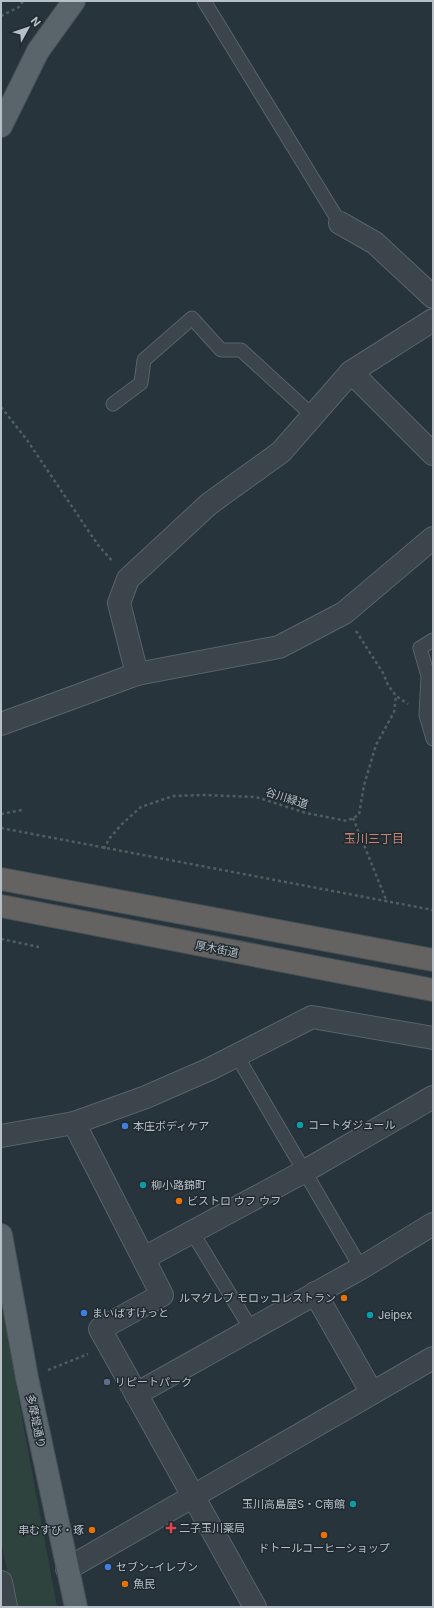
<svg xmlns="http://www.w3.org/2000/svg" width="434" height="1608" viewBox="0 0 434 1608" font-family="Inter,'Noto Sans JP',sans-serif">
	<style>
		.green { fill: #2f433e }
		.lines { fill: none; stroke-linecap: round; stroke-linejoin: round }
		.service-casing { stroke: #596369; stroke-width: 15 }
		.minor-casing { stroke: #596369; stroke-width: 24 }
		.primary-casing { stroke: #475157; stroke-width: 24 }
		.trunk-casing { stroke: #465056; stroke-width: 24 }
		.path { stroke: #4e5f5e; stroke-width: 2.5; stroke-dasharray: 3 3; stroke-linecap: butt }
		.service { stroke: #3b454b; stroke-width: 13 }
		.minor { stroke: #3b454b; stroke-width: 22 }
		.primary { stroke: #59646b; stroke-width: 22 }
		.trunk { stroke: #646362; stroke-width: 22 }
		.culture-dot { fill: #0f9aa8; stroke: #202a30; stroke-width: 1.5 }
		.shop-dot { fill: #3f7fe0; stroke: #202a30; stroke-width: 1.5 }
		.food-dot { fill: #e8710a; stroke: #202a30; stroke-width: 1.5 }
		.service-dot { fill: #5c6f8a; stroke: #202a30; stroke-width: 1.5 }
		.health-dot { fill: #e0444e; stroke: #202a30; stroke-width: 1.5 }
		.labels { text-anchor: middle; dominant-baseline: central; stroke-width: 3; stroke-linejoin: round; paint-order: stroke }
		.street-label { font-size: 11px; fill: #b7c0c7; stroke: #202a30 }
		.poi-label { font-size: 11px; fill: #b7c0c7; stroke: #202a30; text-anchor: start }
		.neighbourhood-label { font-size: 12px; fill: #c88471; stroke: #202a30 }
	</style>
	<rect width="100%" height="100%" fill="#27343b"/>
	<!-- green -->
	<polygon class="green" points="1,1304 57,1607 15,1607 1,1542"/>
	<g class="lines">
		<defs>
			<g id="service">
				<polyline points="204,1 340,223"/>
				<polyline points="113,404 141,383 144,360 192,318 221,350 241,350 313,416"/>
				<polyline points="433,640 420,648 428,676 426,715 433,739"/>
				<polyline points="237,1056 361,1268"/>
				<polyline points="192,1232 251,1329"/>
			</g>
			<g id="minor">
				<polyline points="340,223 375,243 433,297"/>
				<polyline points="433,320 351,372 433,454"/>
				<polyline points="137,674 119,603 128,579 209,504 281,452 351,372"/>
				<polyline points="1,724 137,674 279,647 344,613 433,538"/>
				<polyline points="74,1123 162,1295 100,1329 255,1607"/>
				<polyline points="1,1136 74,1123 146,1097 210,1069 312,1017 433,1038"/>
				<polyline points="144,1258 305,1171 433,1097"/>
				<polyline points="315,1293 372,1393"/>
				<polyline points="136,1394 361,1268 433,1224"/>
				<polyline points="67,1569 433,1358"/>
				<polyline points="1,1582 6,1607"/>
			</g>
			<g id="primary">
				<polyline points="1,126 38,51 74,1"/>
				<polyline points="1,1235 27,1378 76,1607"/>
			</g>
			<g id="trunk">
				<polyline points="1,879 433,960"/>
				<polyline points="1,906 433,990"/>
			</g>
		</defs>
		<!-- service casing -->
		<use href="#service" class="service-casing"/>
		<!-- minor casing -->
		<use href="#minor" class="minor-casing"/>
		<!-- primary casing -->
		<use href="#primary" class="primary-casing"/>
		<!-- trunk casing -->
		<use href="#trunk" class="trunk-casing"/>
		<!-- path -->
		<g class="path">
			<polyline points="1,16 19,7 23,1"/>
			<polyline points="1,407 27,440 98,545 113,562"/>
			<polyline points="356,631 383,673 388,685 396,696 408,704"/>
			<polyline points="1,814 22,810"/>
			<polyline points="353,818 387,902"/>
			<polyline points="1,828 433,910"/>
			<polyline points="104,849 109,839 122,824 141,807 173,796 203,795 256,797 306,813 347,821 359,815 364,785 376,745 394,712 396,696"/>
			<polyline points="1,939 39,947"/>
			<polyline points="48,1370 88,1354"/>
		</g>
		<!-- service -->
		<use href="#service" class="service"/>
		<!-- minor -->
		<use href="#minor" class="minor"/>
		<!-- primary -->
		<use href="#primary" class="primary"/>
		<!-- trunk -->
		<use href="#trunk" class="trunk"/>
	</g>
	<!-- markers -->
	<g class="culture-dot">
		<circle cx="300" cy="1125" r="4"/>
		<circle cx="143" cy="1185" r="4"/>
		<circle cx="370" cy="1315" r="4"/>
		<circle cx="353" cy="1504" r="4"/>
	</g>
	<g class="shop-dot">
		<circle cx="125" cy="1126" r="4"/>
		<circle cx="84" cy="1313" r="4"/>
		<circle cx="108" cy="1567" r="4"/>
	</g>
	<g class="food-dot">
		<circle cx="179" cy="1201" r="4"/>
		<circle cx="344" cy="1298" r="4"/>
		<circle cx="92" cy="1530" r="4"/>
		<circle cx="324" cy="1535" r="4"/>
		<circle cx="125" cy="1584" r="4"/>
	</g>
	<circle class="service-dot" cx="107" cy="1382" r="4"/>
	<path class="health-dot" d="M169 1522h4v4h4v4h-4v4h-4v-4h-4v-4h4z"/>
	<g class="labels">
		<!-- street labels -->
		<g class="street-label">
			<text transform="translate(287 798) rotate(18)">谷川緑道</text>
			<text transform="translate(217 949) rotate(11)">厚木街道</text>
			<text transform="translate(36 1421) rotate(78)">多摩堤通り</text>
		</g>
		<!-- poi labels -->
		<g class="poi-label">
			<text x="308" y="1125">コートダジュール</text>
			<text x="133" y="1126">本庄ボディケア</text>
			<text x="151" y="1185">柳小路錦町</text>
			<text x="187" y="1201">ビストロ ウフ ウフ</text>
			<text x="336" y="1298" text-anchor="end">ルマグレブ モロッコレストラン</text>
			<text x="92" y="1313">まいばすけっと</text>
			<text x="378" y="1315">Jeipex</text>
			<text x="115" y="1382">リピートパーク</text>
			<text x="345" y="1504" text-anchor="end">玉川高島屋S・C南館</text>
			<text x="179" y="1528">二子玉川薬局</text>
			<text x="84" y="1530" text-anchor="end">串むすび・琢</text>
			<text x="324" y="1548" text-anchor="middle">ドトールコーヒーショップ</text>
			<text x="116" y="1567">セブン-イレブン</text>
			<text x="133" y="1584">魚民</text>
		</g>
		<!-- neighbourhood labels -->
		<g class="neighbourhood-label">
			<text x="374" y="838">玉川三丁目</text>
		</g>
	</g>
	<!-- border -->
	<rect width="434" height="1608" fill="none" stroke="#b7c0c7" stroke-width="4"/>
	<!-- north arrow -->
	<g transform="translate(28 28) rotate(50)" stroke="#202a30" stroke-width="3" paint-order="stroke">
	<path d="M0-3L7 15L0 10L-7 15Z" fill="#b7c0c7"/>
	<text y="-6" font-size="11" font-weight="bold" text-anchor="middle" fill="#b7c0c7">N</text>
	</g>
</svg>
